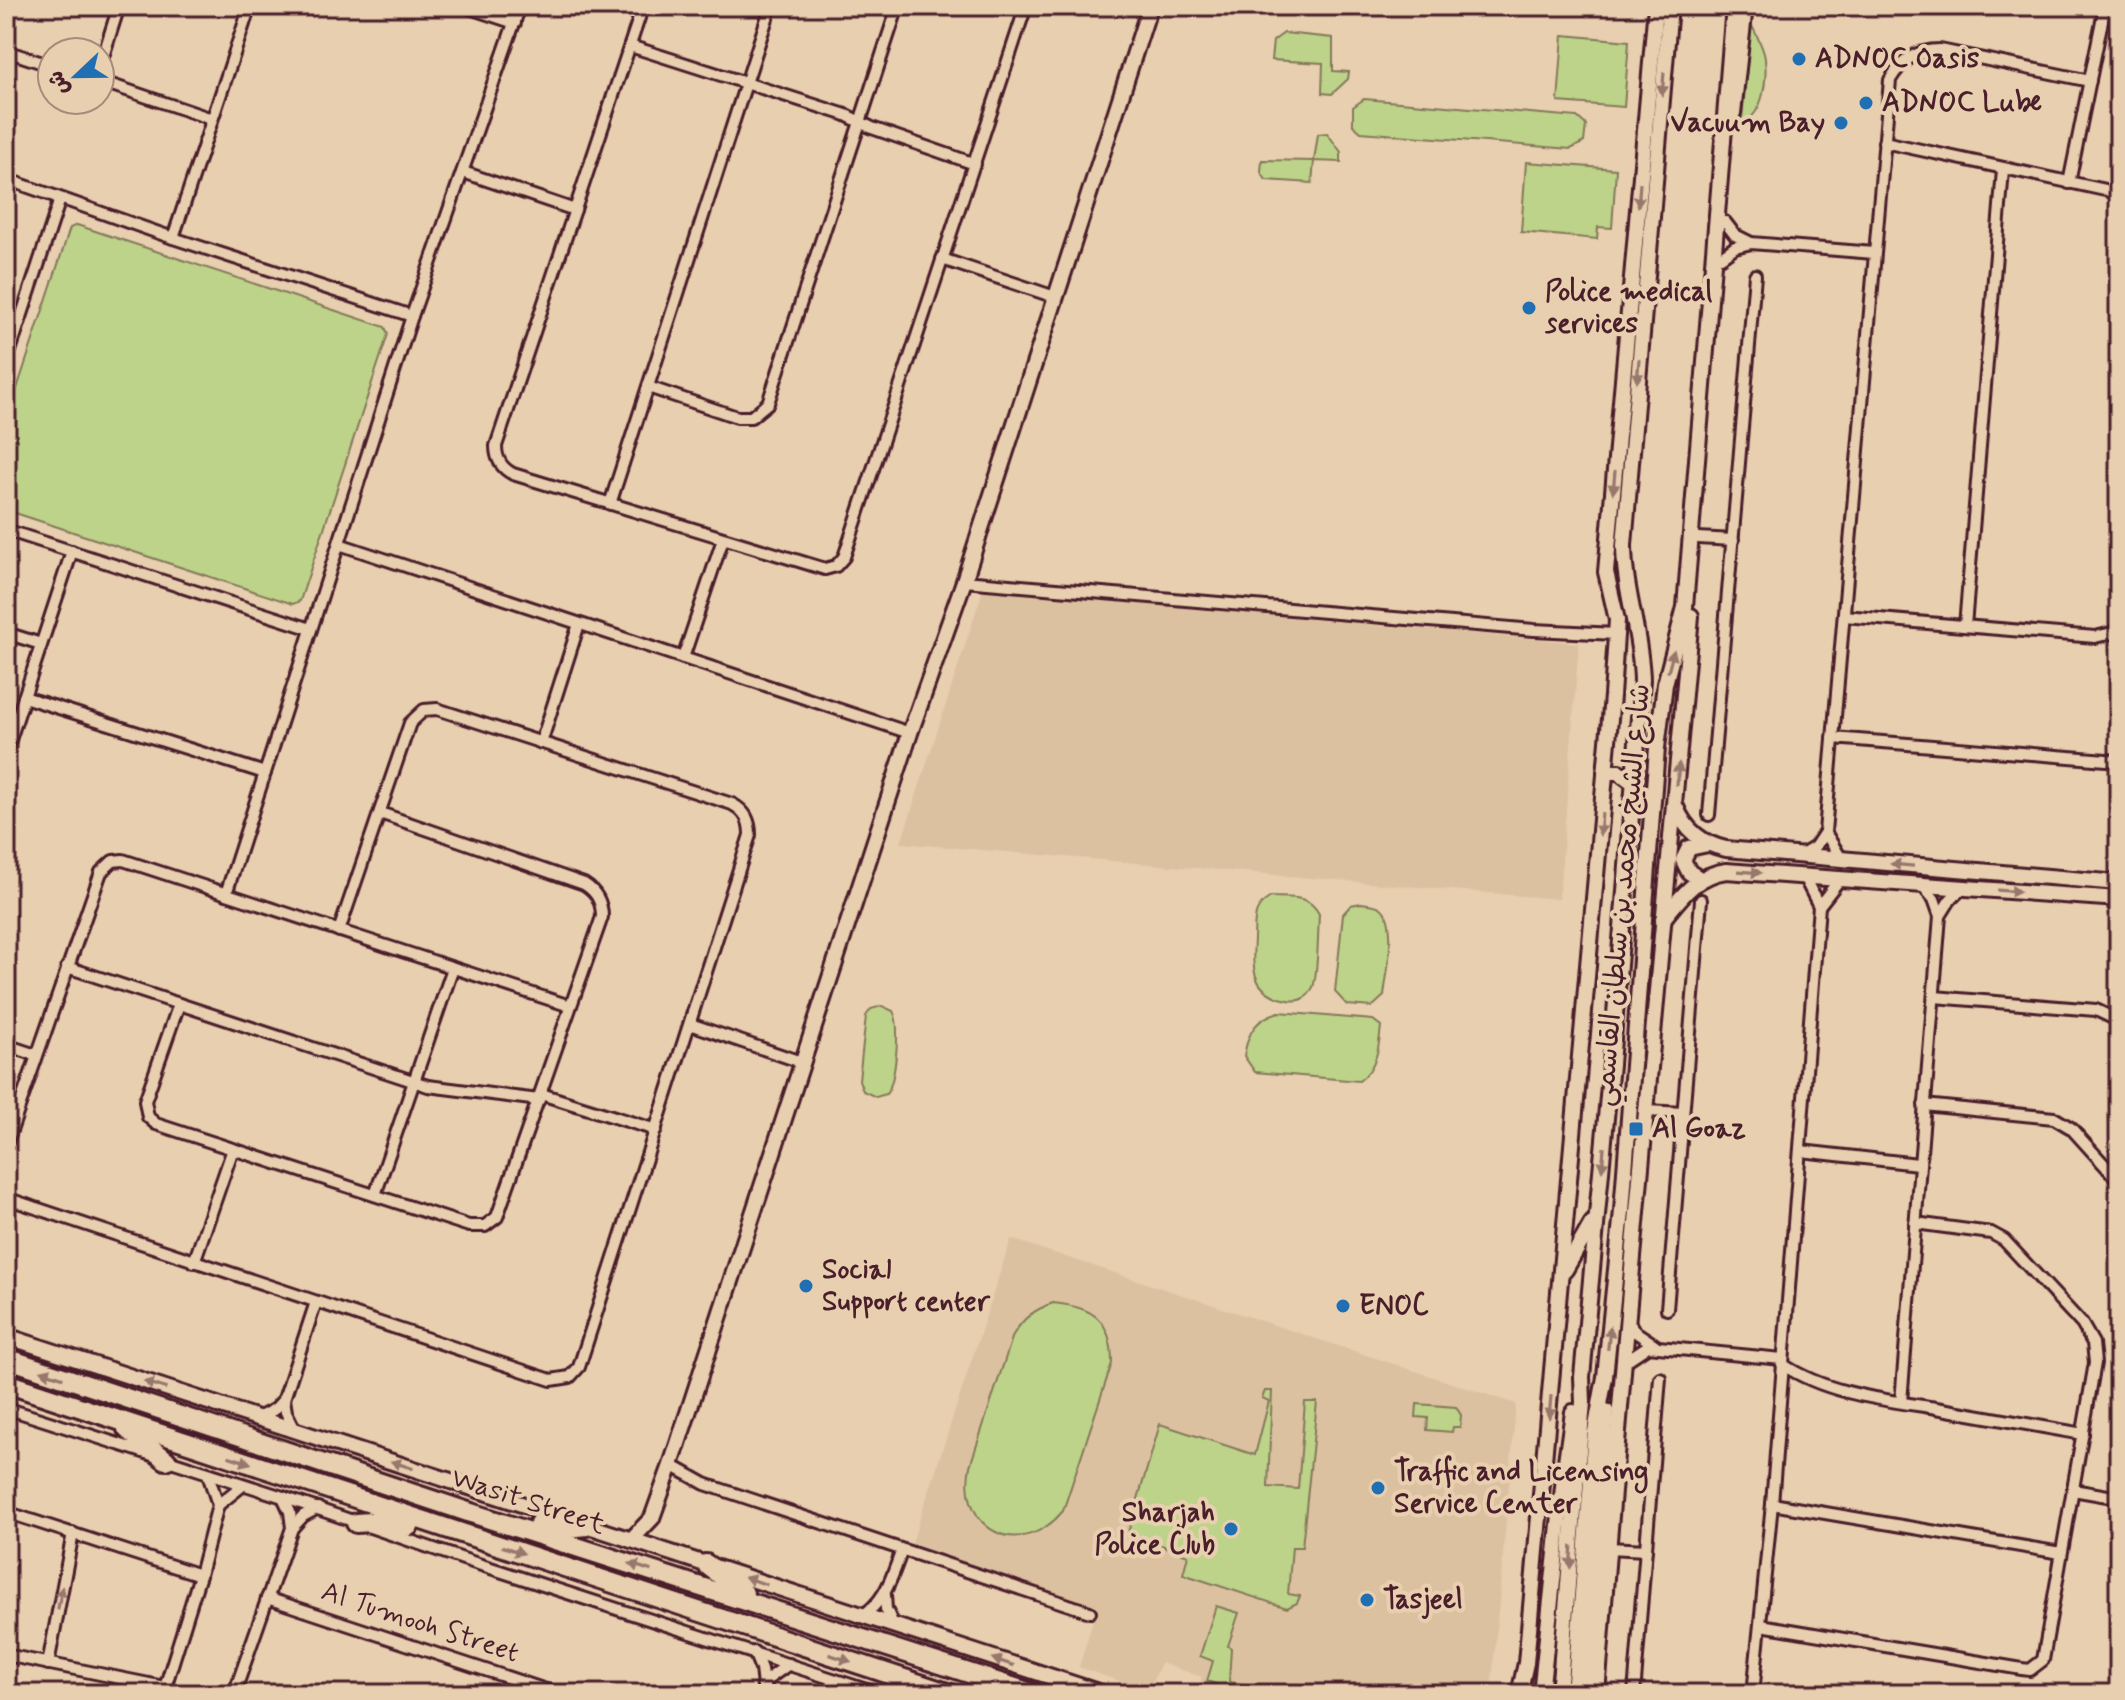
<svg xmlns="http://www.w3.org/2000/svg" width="2125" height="1700" viewBox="0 0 2125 1700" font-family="Mynerve,'Playpen Sans Arabic',sans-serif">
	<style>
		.built { fill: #dcc1a0 }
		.green { fill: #bdd389; stroke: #84795a; stroke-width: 2 }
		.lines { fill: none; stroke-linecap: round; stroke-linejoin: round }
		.street-casing { stroke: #4a1f2b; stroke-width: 16 }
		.secondary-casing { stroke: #4a1f2b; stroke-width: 20 }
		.highway-casing { stroke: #4a1f2b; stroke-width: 24 }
		.street { stroke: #e7cfaf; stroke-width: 10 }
		.secondary { stroke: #e7cfaf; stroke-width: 14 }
		.highway { stroke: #e7cfaf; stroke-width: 18 }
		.oneway { fill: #98776d }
		.poi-dot { fill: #1f6fb2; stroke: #e7cfaf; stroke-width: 3 }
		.labels { text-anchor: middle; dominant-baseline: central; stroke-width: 8; stroke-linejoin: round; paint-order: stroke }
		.poi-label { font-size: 28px; font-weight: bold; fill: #4a1f2b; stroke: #e7cfaf; text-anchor: start }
		.street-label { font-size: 28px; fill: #4a1f2b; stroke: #e7cfaf }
	</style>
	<rect width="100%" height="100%" fill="#e7cfaf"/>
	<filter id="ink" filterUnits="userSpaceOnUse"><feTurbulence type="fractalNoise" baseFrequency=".0125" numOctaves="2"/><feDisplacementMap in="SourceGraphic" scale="16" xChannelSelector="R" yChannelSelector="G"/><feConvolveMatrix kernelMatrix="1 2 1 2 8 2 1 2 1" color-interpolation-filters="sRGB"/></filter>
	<g filter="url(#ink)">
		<!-- built -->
		<g class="built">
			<polygon points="983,590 1579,643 1559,899 901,843"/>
			<polygon points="1011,1239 1516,1404 1491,1694 1196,1694 1202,1677 1161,1663 1148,1691 1079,1667 1097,1607 911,1546"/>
		</g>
		<!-- green -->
		<g class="green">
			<path d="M1751,24c5,10 13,24 14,35 2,19 -1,54 -20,62l-3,-2z"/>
			<polygon points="1284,33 1333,38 1333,71 1349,72 1348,79 1332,94 1322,93 1323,63 1271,60 1273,41"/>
			<polygon points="1563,35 1629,41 1624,107 1558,102"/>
			<polygon points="1364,99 1577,117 1586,125 1584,142 1571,149 1361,132 1353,125 1353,107"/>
			<polygon points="1327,133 1341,152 1341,162 1314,161 1312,183 1266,180 1261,172 1262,160 1314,161 1318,134"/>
			<polygon points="1526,162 1616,169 1612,228 1598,227 1597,239 1521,232"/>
			<polygon points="77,225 385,327 388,334 300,601 293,604 6,510 6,422 70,228"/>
			<path d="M1271,897c19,1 38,-3 48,17 -1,16 -1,61 -6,73 -5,11 -14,15 -25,13 -36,-7 -36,-30 -34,-61 1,-20 -2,-31 17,-42z"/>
			<path d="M1361,903c6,1 14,1 19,4 19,13 6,69 4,89l-12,11 -25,-2 -12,-13 8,-78 8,-9z"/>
			<path d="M882,1006l11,5c8,13 3,71 -7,83l-10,3 -13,-6 -4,-11 7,-64 5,-7z"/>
			<path d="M1279,1012l94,8 8,6c-2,21 -4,42 -22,55l-104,-9 -11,-16c4,-24 11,-37 35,-44z"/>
			<path d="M1053,1303c41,4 59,17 59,60l-49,148c-42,51 -106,20 -93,-45l43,-131c11,-18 21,-25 40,-32z"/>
			<polygon points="1265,1391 1272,1391 1268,1487 1298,1489 1305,1402 1317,1402 1302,1547 1292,1547 1288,1594 1300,1596 1297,1603 1287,1608 1183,1574 1188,1555 1128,1533 1160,1424 1255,1455 1269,1401 1262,1398"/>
			<polygon points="1417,1404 1456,1407 1461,1415 1460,1427 1453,1427 1452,1432 1427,1430 1428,1418 1416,1417"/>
			<polygon points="1216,1606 1239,1613 1228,1646 1231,1648 1229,1682 1269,1688 1269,1694 1212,1694 1216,1684 1207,1681 1213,1661 1200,1656"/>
		</g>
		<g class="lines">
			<defs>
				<g id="street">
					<polyline points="463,6 515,23"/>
					<path d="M643,6l-147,440c0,13 5,22 17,28l312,95 11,-3 8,-9 182,-551"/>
					<polyline points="630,46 846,115 872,128 975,164"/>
					<polyline points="6,51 52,66"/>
					<polyline points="100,66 119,6"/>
					<polyline points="100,81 212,119"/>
					<polyline points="1884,142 2119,193"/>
					<polyline points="463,172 575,210"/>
					<polyline points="6,179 173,238 412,316"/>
					<polyline points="2069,183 2105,6"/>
					<polyline points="1725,222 1735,235 1749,242"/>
					<polyline points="173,238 250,6"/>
					<polyline points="1721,257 1735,247 1751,243 1874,253"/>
					<polyline points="942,259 1055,297"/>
					<polyline points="6,363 60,199"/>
					<polyline points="648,387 737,417 751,417 768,403 898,6"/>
					<polyline points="610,504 771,6"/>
					<polyline points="6,530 311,629"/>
					<polyline points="1698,538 1733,540"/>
					<polyline points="339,544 910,733"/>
					<polyline points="964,581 1534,630 1616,634"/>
					<polyline points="1844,616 2095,637 2112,633 2119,626"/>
					<polyline points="1965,626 2003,170"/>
					<polyline points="6,633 41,644"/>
					<polyline points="683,658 723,539"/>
					<polyline points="24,697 265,773"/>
					<polyline points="1833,738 2119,761"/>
					<polyline points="541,743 579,624"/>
					<polyline points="6,752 72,551"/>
					<polyline points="1709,815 1755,275"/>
					<polyline points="1825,832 1842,860"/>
					<path d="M1800,856l15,-9 10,-15 65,-752c12,-20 26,-30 50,-30l150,31"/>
					<polyline points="1922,885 1934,899 1940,916"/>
					<polyline points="226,894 412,316 520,6"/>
					<polyline points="1819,906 1840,879"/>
					<polyline points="67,967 428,1086 539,1100"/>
					<polyline points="1934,997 2096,1010 2119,1021"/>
					<path d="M179,1004l-34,97 3,16 8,7 313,102h16l12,-9 105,-300c0,-15 -5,-25 -18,-33l-204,-71"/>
					<polyline points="690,1024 804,1063"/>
					<polyline points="6,1045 36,1055"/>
					<polyline points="541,1094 656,1130"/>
					<polyline points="1924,1105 2054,1118 2071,1128 2119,1181"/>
					<polyline points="1647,1111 1683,1113"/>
					<polyline points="6,1145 101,872 113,861 123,860 570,1006"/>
					<polyline points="1801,1151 1918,1164"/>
					<polyline points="375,1195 453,968"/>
					<path d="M6,1198l545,182 19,-3 9,-10 171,-532c0,-15 -5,-24 -18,-31l-295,-95 -13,1 -14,13 -71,208"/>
					<polyline points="194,1262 233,1149"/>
					<polyline points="1667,1309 1701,900"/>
					<polyline points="1629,1322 1634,1331 1655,1345"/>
					<polyline points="1624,1362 1648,1346 1782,1359"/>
					<path d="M1782,1364c44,30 103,36 154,44 49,9 98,17 147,26"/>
					<polyline points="284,1399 286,1412 295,1430"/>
					<polyline points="1901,1402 1940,916 1950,900 1962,888"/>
					<polyline points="6,1408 283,1497 469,1561 879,1694"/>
					<polyline points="258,1418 275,1409 284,1399 316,1302"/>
					<polyline points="671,1465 705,1484 1090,1612"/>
					<polyline points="2073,1490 2119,1498"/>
					<polyline points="1772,1504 2061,1553"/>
					<polyline points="218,1505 243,1485"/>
					<polyline points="6,1512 200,1575"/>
					<polyline points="292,1528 303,1516 318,1508"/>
					<polyline points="1609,1548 1646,1550"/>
					<polyline points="885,1595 886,1609 894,1627"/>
					<polyline points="267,1598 558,1694"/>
					<path d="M860,1617c26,-15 32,-41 42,-67"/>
					<polyline points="1761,1625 2022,1669 2030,1670 2043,1660 2095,1363 2093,1343 2082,1324 2004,1240 1991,1233 1915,1223"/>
					<polyline points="754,1652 761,1669 763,1686"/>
					<polyline points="6,1655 164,1687"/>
					<polyline points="48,1664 73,1533"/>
					<polyline points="163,1694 200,1575 218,1505 208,1474"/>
					<polyline points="234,1694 292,1528 290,1512 283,1497"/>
					<polyline points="761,1694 768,1679 789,1664"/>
					<polyline points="1634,1694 1660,1378"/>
					<polyline points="1753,1694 1772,1504 1819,906 1803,875"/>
				</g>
				<g id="secondary">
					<polyline points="1733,113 1745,6"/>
					<polyline points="1605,772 1619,772 1634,783"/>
					<path d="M1676,807c9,23 26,37 50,42l393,34"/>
					<polyline points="1700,879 1689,872 1683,860 1689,848 1708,844"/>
					<path d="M1663,919c18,-22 33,-44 63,-48l393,28"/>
					<polyline points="1565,1270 1592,1223"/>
					<polyline points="6,1336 1104,1694"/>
					<polyline points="631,1540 652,1518 671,1465 910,733 964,581 1150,6"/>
					<polyline points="1519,1694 1526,1663 1612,696 1617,620 1606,572 1656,6"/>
					<polyline points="1541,1694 1565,1468 1573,1412"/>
					<path d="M1559,1694l24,-292 -1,-25 29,-313 31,-384c-1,-46 -18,-89 -18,-135l46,-539"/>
					<polyline points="1574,1694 1595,1432 1605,1377 1622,1211 1657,748 1665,684 1685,607 1734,6"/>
					<polyline points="1586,1694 1606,1411"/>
					<path d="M1597,1694c27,-360 62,-719 94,-1078"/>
				</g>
				<g id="highway">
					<polyline points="6,1358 471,1513 1034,1694"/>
					<polyline points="6,1383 950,1694"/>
					<polyline points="127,1429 166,1460"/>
					<polyline points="356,1523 386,1521 409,1526"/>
					<polyline points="539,1523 558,1529 587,1526"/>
					<polyline points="706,1564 744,1593"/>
				</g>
			</defs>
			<!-- street casing -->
			<use href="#street" class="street-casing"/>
			<!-- secondary casing -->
			<use href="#secondary" class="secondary-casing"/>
			<!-- highway casing -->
			<use href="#highway" class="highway-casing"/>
			<!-- street -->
			<use href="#street" class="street"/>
			<!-- secondary -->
			<use href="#secondary" class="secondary"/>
			<!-- highway -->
			<use href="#highway" class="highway"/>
		</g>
		<!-- one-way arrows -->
		<defs><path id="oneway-solid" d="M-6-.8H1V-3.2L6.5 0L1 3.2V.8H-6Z" transform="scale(2)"/></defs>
		<g class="oneway">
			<use href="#oneway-solid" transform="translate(1663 84) rotate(95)"/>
			<use href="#oneway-solid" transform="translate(1639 195) rotate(95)"/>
			<use href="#oneway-solid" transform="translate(1638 371) rotate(95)"/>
			<use href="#oneway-solid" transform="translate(1614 482) rotate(95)"/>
			<use href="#oneway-solid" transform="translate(1671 661) rotate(-75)"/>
			<use href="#oneway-solid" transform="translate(1678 774) rotate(-85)"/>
			<use href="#oneway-solid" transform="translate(1601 824) rotate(95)"/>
			<use href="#oneway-solid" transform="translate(1902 865) rotate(-175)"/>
			<use href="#oneway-solid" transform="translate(1750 872) rotate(4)"/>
			<use href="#oneway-solid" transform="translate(2009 891) rotate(4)"/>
			<use href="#oneway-solid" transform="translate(1603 1159) rotate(95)"/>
			<use href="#oneway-solid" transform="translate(1609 1338) rotate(-84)"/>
			<use href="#oneway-solid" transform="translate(52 1374) rotate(-162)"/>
			<use href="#oneway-solid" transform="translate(155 1385) rotate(-162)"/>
			<use href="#oneway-solid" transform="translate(1550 1407) rotate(95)"/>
			<use href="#oneway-solid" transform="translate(240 1460) rotate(18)"/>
			<use href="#oneway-solid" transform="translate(402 1465) rotate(-162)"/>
			<use href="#oneway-solid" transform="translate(513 1550) rotate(18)"/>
			<use href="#oneway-solid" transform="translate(1571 1557) rotate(94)"/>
			<use href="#oneway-solid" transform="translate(640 1567) rotate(-162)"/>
			<use href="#oneway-solid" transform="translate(756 1581) rotate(-161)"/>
			<use href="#oneway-solid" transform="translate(60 1598) rotate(-79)"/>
			<use href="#oneway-solid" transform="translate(840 1658) rotate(18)"/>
			<use href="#oneway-solid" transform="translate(1003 1662) rotate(-162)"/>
		</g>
	</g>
	<!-- markers -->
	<g class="poi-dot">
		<circle cx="1799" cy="59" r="8"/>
		<circle cx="1866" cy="103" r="8"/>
		<circle cx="1841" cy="123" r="8"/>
		<circle cx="1529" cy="308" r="8"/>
		<rect x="1628" y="1121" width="16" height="16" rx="4"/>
		<circle cx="806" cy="1286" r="8"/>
		<circle cx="1343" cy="1306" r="8"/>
		<circle cx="1378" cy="1488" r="8"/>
		<circle cx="1231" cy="1529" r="8"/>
		<circle cx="1367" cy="1600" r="8"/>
	</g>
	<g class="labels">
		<!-- poi labels -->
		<g class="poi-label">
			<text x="1815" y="59">ADNOC Oasis</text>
			<text x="1882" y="103">ADNOC Lube</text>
			<text x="1825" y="123" text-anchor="end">Vacuum Bay</text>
			<text x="1545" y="292">Police medical<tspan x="1545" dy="32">services</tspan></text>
			<text x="1652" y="1129">Al Goaz</text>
			<text x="822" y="1270">Social<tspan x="822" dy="32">Support center</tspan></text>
			<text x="1359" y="1306">ENOC</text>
			<text x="1394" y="1472">Traffic and Licensing<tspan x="1394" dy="32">Service Center</tspan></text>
			<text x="1215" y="1513" text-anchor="end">Sharjah<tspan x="1215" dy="32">Police Club</tspan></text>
			<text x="1383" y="1600">Tasjeel</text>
		</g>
		<!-- street labels -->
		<g class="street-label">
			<text transform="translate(1623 895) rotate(-85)">شارع الشيخ محمد بن سلطان القاسمي</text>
			<text transform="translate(528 1502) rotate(18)">Wasit Street</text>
			<text transform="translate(420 1623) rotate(18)">Al Tumooh Street</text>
		</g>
	</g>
	<!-- margin -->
	<rect width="2125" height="1700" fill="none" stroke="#e7cfaf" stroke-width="32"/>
	<rect x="16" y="16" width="2093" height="1668" fill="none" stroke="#4a1f2b" stroke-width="3" filter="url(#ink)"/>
	<!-- north arrow -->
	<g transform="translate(76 76) rotate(248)"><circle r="38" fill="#e7cfaf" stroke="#a8897a" stroke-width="2"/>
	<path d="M0-6L14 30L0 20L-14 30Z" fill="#1f6fb2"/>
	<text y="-12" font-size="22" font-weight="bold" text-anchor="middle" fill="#4a1f2b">ش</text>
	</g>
</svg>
